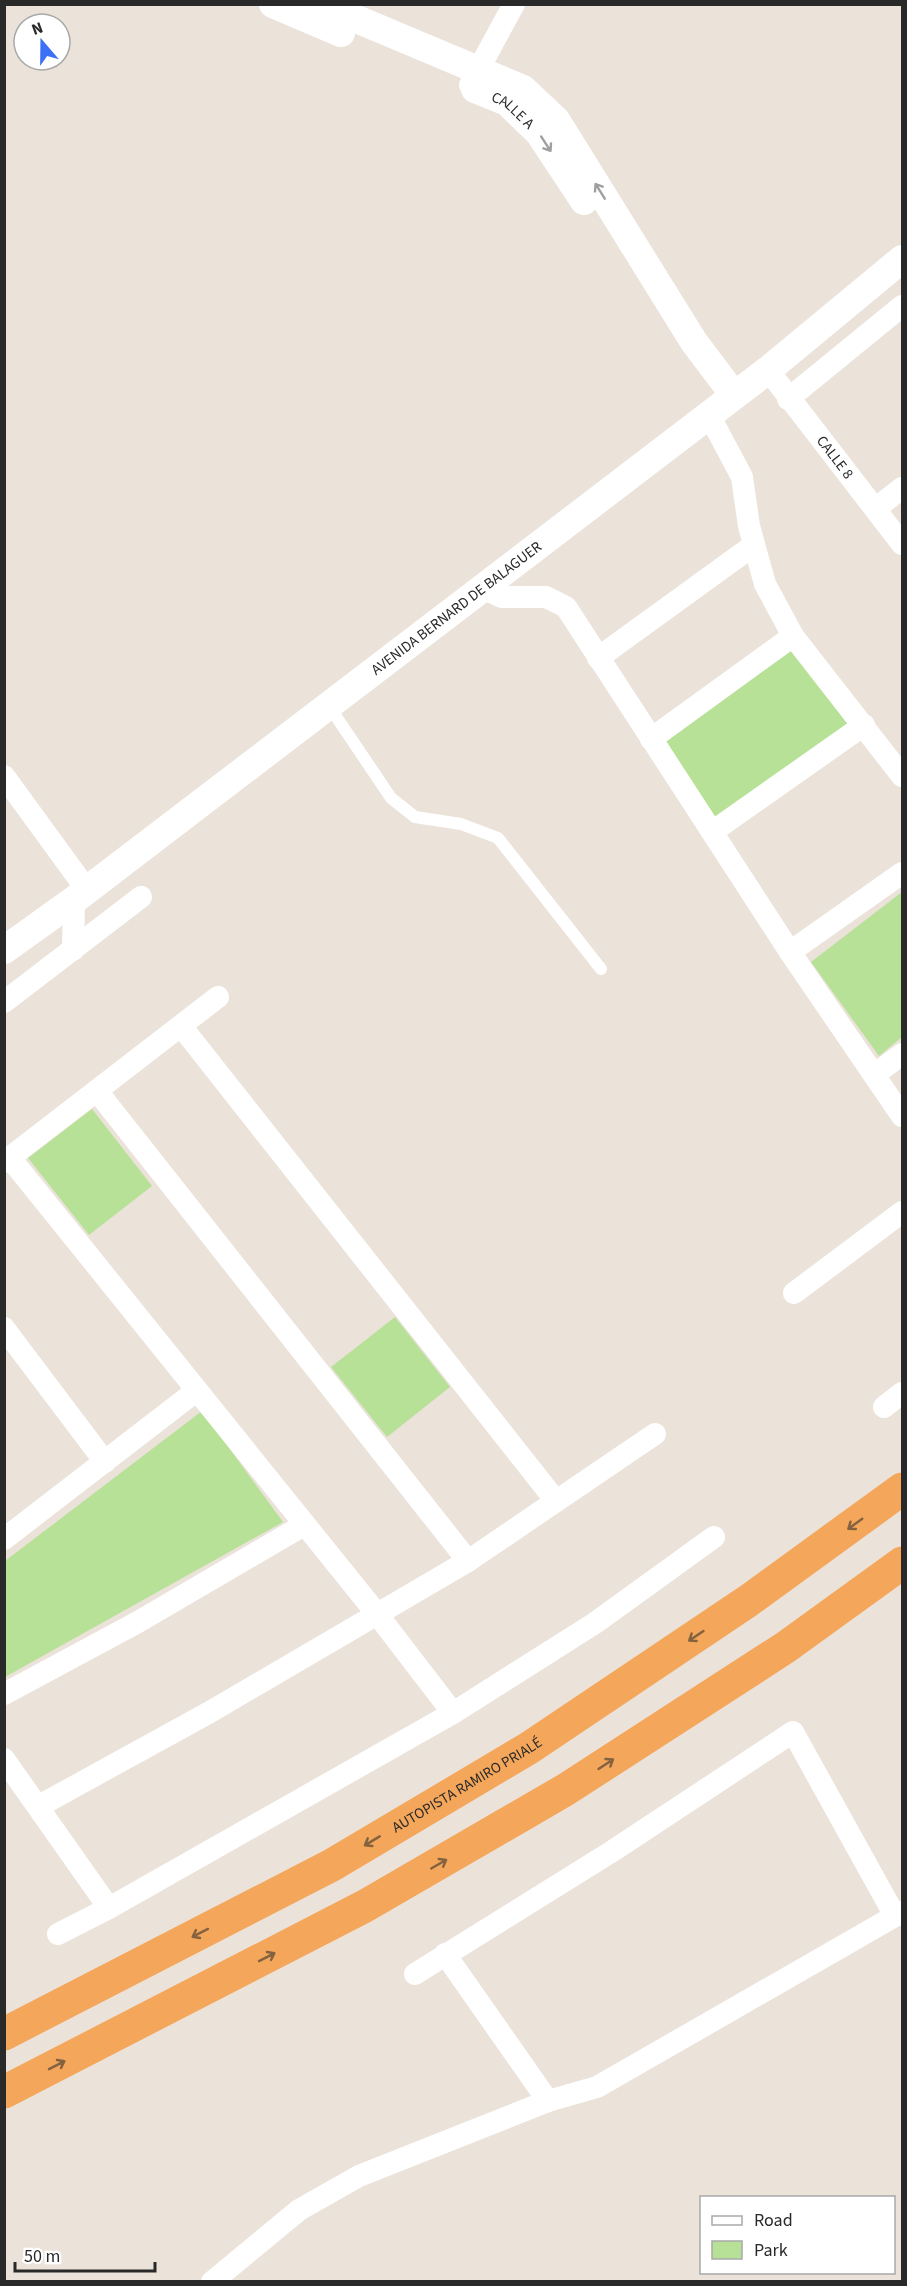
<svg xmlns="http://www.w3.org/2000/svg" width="907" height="2286" font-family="'Source Sans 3',sans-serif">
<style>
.green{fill:#b7e197}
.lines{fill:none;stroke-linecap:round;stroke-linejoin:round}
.service{stroke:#fff;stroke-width:12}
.minor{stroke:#fff;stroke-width:22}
.tertiary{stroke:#fff;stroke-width:28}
.trunk{stroke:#f4a65a;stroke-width:33}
.oneway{stroke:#9f9f9f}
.oneway2{stroke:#84613f}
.labels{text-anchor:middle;stroke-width:5;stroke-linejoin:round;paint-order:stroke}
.street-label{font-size:15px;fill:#292929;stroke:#fff}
</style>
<rect width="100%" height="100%" fill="#ebe2da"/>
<g class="green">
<path d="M791 650 852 726 714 821 663 741Z"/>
<path d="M902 892V1037L879 1056 811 962Z"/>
<path d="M92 1109 152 1186 89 1235 28 1158Z"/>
<path d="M395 1317 450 1387 387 1437 331 1367Z"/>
<path d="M202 1411 283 1522 5 1677V1561Z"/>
</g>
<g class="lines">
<path class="service" d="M329 706 391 798 415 817 461 824 498 838 601 969"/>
<g class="minor">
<path d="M470 85 514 4"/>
<path id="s1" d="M768 370 902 544"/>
<path d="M788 399 902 306"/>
<path d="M709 415 742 477 749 526 765 584 793 636 902 776"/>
<path d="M875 509 902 488"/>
<path d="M482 588 502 597H546L566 607 790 952 902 1116"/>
<path d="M598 658 754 545"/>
<path d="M651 739 793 636"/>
<path d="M4 776 87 890"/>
<path d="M712 832 864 725"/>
<path d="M73 950 74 900"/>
<path d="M790 952 902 873"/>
<path d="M4 1002 141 897"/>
<path d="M181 1026 556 1501"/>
<path d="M874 1075 902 1054"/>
<path d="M97 1091 468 1561"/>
<path d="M10 1158 377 1614 453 1713"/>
<path d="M4 1162 218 997"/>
<path d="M794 1293 902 1212"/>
<path d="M4 1328 105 1462"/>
<path d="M884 1407 902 1393"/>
<path d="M4 1539 196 1391"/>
<path d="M4 1694 138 1622 304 1525"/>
<path d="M4 1759 109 1908"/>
<path d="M39 1806 210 1712 468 1561 655 1434"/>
<path d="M58 1934 109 1908 453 1713 595 1623 714 1537"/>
<path d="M445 1954 548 2101"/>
<path d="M415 1974 611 1852 793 1732 895 1916"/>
<path d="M212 2282 299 2210 359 2176 548 2101 597 2087 902 1912"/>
</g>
<g class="tertiary">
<path d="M273 4 341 33"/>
<path d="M321 4 523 89 556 120 694 342 734 395"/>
<path id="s2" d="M475 89 507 102 539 133 584 201"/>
<path id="s3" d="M4 950 74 900 768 370 902 259"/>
</g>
<g class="trunk">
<path id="s4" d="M4 2034 332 1865 529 1748 748 1601 902 1489"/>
<path d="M4 2092 365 1906 565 1790 786 1647 902 1563"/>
</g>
</g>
<defs><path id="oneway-shaft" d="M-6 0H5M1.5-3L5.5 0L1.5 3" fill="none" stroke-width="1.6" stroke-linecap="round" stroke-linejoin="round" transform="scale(1.5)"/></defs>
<g class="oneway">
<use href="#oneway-shaft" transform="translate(546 144) rotate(57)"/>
<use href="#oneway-shaft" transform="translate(600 191) rotate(-122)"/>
</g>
<g class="oneway2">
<use href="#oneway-shaft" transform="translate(855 1524) rotate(144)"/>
<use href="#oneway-shaft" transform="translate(696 1636) rotate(146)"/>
<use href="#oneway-shaft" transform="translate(606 1764) rotate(-33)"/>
<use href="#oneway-shaft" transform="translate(372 1841) rotate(149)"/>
<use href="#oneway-shaft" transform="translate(439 1864) rotate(-30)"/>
<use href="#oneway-shaft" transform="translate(200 1933) rotate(153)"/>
<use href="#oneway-shaft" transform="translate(267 1957) rotate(-27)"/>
<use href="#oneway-shaft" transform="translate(57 2065) rotate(-27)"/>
</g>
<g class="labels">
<g class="street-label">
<text dy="5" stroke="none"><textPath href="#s2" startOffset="44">CALLE A</textPath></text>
<text dy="5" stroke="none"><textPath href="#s1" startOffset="110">CALLE 8</textPath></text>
<text dy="5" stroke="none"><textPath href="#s3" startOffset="567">AVENIDA BERNARD DE BALAGUER</textPath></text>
<text dy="5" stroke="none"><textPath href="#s4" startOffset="526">AUTOPISTA RAMIRO PRIALÉ</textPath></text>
</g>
</g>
<rect width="907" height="2286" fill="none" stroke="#292929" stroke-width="12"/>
<rect x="700" y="2196" width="195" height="78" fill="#ffffff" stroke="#a9a9a9" stroke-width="1.5"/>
<rect x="712" y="2216" width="30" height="9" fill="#ffffff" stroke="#a9a9a9" stroke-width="1.5"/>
<text x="754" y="2226" font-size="18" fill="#292929">Road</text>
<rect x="712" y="2241" width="30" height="18" fill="#b7e197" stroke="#a9a9a9" stroke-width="1.5"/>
<text x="754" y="2256" font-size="18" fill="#292929">Park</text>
<g transform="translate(42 42) rotate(340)"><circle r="28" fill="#ffffff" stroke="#a9a9a9" stroke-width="1.5"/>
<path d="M0-4.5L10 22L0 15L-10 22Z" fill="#3c70f6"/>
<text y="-9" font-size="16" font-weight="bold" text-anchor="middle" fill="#292929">N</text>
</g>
<path d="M15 2262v9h140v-9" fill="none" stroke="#292929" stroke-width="3"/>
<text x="24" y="2262" font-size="18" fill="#292929" stroke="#ffffff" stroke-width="4.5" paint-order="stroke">50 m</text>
</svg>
